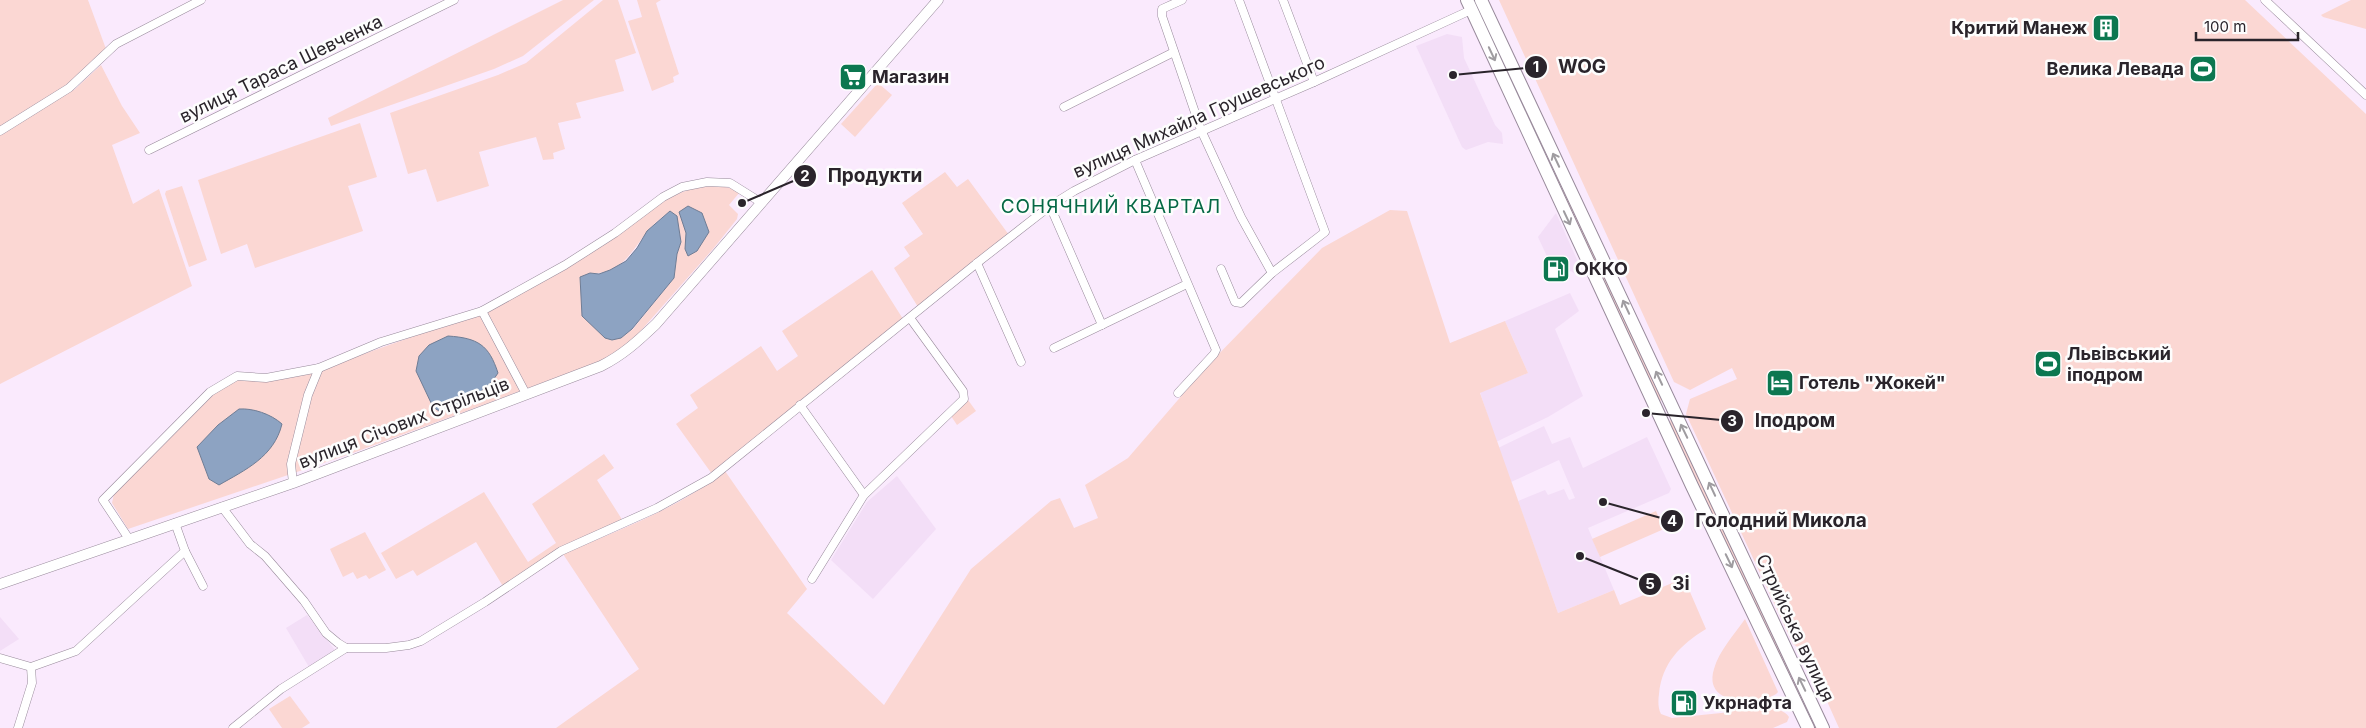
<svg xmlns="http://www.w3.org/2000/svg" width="2366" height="728" font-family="Inter,sans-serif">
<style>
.built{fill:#f3def7}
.green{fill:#fbd7d3;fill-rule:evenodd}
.water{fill:#8da3c2;stroke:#6f7d95}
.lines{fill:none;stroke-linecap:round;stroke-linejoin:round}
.minor-casing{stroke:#988a9b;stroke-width:9}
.tertiary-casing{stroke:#988a9b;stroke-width:11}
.primary-casing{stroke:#988a9b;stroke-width:14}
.minor{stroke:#fff;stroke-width:8}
.tertiary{stroke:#fff;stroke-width:10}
.primary{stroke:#fff;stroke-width:12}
.oneway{stroke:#9f9ca0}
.labels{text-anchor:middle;stroke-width:5;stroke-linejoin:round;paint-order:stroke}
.poi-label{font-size:18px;font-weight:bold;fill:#2a242b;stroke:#fdfdfd;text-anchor:start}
.street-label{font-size:18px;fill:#2a242b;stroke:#fdfdfd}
.neighbourhood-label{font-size:19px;letter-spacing:1px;fill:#056845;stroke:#fdfdfd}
.leader{fill:none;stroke:#2a242b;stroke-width:2}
.callout-dot{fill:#2a242b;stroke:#fdfdfd;stroke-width:2}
.mark-label{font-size:15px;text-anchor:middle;font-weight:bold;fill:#fff}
.callout-label{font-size:19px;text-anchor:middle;font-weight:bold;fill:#2a242b;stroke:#fdfdfd;stroke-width:5;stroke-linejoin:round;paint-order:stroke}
</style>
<rect width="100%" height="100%" fill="#faeafd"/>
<g class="built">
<path d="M1447 34 1462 37 1464 58 1495 125 1502 133 1503 144 1488 142 1466 150 1462 147 1416 46Z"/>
<path d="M1556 213 1583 273 1578 276 1571 271 1557 278 1538 237Z"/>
<path d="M1570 293 1579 311 1555 329 1583 396 1548 417 1496 442 1480 392 1528 373 1505 321Z"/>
<path d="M1544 426 1552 444 1570 437 1583 468 1647 437 1671 489 1669 493 1588 528 1614 590 1558 613 1518 501 1545 490 1548 495 1564 489 1569 500 1575 498 1559 460 1511 482 1498 448Z"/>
<path d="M897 476 936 529 873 599 831 560 867 502Z"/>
<path d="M307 615 335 650 309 667 286 628Z"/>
<path d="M0 617 19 639 0 651Z"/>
</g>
<g class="green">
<path d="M0 0H88L106 49 70 83 74 90 101 65 122 106 140 133 112 145 133 204 159 189 192 286 0 384Z"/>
<path d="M563 0H594L523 56 494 69 331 126 328 118Z"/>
<path d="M603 0H618L636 53 615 60 624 91 576 103 581 118 558 123 565 149 553 153 554 159 543 160 536 137 479 152 489 186 437 202 426 169 408 174 390 113 498 75 526 63Z"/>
<path d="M637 0H661L656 3 679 74 673 77 674 82 652 91 628 21 642 17Z"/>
<path d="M1471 0H1477L1662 397 1660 402 1656 400Z"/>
<path d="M1499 0H2245L2366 114V728H1839L1805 652 1793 644 1686 414 1690 399 1737 379 1732 368 1690 390 1674 382Z"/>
<path d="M2351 0H2366V29L2323 17 2321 15Z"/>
<path d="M878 83 892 95 855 137 841 124Z"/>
<path d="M360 123 377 177 348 186 363 231 255 268 247 244 221 254 198 180Z"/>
<path d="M945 172 957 187 968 179 1009 235 918 307 894 268 910 256 904 247 923 234 902 203Z"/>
<path d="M714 185 730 188 740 192 729 205 738 214 737 219 713 249 630 343 599 362 350 454 128 529 112 503 114 494 216 392 239 379 324 368 488 310 566 268 672 196 691 189ZM671 211 681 242 677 254 674 278 633 329 621 338H605L582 315 590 273C620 276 631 252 647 232 653 224 662 217 671 211Z"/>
<path d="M182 186 207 260 189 267 165 194 166 191Z"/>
<path d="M1390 210 1407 211 1450 343 1505 321 1528 373 1480 393 1558 613 1614 590 1620 605 1684 578 1706 629C1680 645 1662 663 1659 694 1658 701 1658 708 1661 714L1672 718 1731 712C1742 704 1782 704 1789 717L1787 722 1773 728H556L639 669 563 554C618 530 678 509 725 471L807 589 787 613 884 705 971 569 1051 501 1060 498 1074 528 1098 518 1085 485 1128 458 1208 365 1322 248Z"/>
<path d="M872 270 903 319 712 474 676 424 698 408 690 395 761 346 777 371 798 356 782 331Z"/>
<path d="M968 400 976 411 957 425 951 416Z"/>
<path d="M1670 420 1673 422 1818 728H1812L1671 429Z"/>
<path d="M604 454 614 468 597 480 623 521 571 544 504 588 476 542 417 576 413 570 396 579 381 553 484 492 528 562 556 543 532 504Z"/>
<path d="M1656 511 1664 529 1600 557 1592 539Z"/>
<path d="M365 532 386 570 369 579 366 575 357 579 353 572 343 577 330 549Z"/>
<path d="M1745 619 1778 692C1771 703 1701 711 1714 669 1719 651 1734 635 1745 619Z"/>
<path d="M290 696 310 723 302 728H282L269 709Z"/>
</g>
<g class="water">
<path d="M688 206 702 213 709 232 697 251 688 256 685 249 686 233 679 212Z"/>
<path d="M670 211 677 216 681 242 677 254 674 278 632 329 621 338 612 340 605 338 582 316 580 277 590 273 599 274 610 270 626 261 637 248 647 231Z"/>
<path d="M448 336C478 338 489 345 498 373 484 395 462 402 439 411L433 407 416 371 419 356 429 345Z"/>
<path d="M239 409C253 408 271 414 282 424 274 457 245 470 219 485L209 479 197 447 218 425Z"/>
</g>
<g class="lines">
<g class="minor-casing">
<g id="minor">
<path d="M1182 0 1162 9V16L1201 130 1241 217 1272 273"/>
<path d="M1283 0 1314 82"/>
<path d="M2265 0 2366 95"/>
<path d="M1064 107 1174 52"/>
<path d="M0 131 69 88 116 44 201 0"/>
<path d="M149 150 454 0"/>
<path d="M1135 160 1216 350 1214 354 1178 393"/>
<path d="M1050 206 1102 325"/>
<path d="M977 263 1021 362"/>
<path d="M1221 269 1235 302 1241 303 1272 273 1325 232 1239 0"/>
<path d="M482 311 526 394"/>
<path d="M1054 348 1187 284"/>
<path d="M800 405 864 495"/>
<path d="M293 483 291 464 308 395 319 368"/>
<path d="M222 507 250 544 265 556 304 601 326 633 338 643 346 648H386L409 645 421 641 485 602 561 551 657 508 711 478 977 263 1050 206 1074 191 1135 160 1314 82 1471 10"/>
<path d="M129 539 103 500 210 392 237 376 266 378 319 368 381 342 482 311 565 265 615 233 663 197 682 187 707 182 730 183 762 203"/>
<path d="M185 551 203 586"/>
<path d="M812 579 864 495 964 399 963 391 910 318"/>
<path d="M0 658 31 667 76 651 185 551 175 523"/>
<path d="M18 728 32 683 31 667"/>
<path d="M233 728 281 689 346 648"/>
</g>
</g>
<g class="tertiary-casing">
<path id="tertiary" d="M0 584 293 483 601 366C623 355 638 341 656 324L938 0"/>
</g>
<g class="primary-casing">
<g id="primary">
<path d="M1467 0 1692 486 1808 728"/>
<path d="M1481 0 1823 728"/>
</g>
</g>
<use href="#minor" class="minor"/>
<use href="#tertiary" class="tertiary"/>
<use href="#primary" class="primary"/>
</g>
<defs><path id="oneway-shaft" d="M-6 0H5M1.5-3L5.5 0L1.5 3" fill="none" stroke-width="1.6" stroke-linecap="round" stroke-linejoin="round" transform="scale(1.25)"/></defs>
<g class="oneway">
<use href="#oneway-shaft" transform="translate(1492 54) rotate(65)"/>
<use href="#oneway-shaft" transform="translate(1556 160) rotate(-115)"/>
<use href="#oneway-shaft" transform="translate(1567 218) rotate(65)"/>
<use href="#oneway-shaft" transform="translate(1626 307) rotate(-115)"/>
<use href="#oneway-shaft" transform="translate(1659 378) rotate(-115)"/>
<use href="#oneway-shaft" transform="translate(1684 431) rotate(-116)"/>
<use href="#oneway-shaft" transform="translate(1712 489) rotate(-115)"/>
<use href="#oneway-shaft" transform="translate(1729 561) rotate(64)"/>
<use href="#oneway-shaft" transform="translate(1802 684) rotate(-116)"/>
</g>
<defs>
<g id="building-square" transform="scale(1.4375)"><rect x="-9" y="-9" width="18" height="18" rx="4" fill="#0c7750" stroke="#fdfdfd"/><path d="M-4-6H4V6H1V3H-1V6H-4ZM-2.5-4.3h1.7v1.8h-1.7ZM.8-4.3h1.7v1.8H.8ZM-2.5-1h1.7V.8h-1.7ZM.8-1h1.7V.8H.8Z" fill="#fff"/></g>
<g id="stadium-square" transform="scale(1.4375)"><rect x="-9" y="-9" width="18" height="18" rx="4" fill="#0c7750" stroke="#fdfdfd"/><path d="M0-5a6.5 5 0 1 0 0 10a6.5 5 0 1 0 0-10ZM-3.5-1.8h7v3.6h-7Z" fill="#fff"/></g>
<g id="supermarket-square" transform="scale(1.4375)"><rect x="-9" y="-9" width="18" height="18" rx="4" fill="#0c7750" stroke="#fdfdfd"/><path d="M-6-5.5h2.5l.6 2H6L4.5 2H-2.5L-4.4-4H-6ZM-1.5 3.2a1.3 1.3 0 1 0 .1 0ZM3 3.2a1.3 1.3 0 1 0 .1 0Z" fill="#fff"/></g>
<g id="fuel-square" transform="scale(1.4375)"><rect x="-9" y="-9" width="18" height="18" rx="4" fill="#0c7750" stroke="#fdfdfd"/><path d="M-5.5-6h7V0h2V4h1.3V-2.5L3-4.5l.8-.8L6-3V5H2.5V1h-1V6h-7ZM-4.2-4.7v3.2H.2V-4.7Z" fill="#fff"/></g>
<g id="hotel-square" transform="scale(1.4375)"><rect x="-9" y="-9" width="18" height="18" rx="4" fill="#0c7750" stroke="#fdfdfd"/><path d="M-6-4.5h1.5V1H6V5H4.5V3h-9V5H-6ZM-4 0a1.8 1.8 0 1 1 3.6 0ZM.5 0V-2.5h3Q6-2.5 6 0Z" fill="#fff"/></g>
</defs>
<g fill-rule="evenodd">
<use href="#building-square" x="2106" y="28"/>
<use href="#stadium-square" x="2203" y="69"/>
<use href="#supermarket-square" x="853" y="77"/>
<use href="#fuel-square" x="1556" y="269"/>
<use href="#stadium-square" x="2048" y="364"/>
<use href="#hotel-square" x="1780" y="383"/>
<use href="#fuel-square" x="1684" y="703"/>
</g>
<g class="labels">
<g class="poi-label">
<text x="2087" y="34" text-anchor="end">Критий Манеж</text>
<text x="2184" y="75" text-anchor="end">Велика Левада</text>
<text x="872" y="83">Магазин</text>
<text x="1575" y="275">ОККО</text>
<text x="2067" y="360">Львівський<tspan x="2067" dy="21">іподром</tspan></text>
<text x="1799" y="389">Готель "Жокей"</text>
<text x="1703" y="709">Укрнафта</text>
</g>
<g class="street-label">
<text transform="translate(281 69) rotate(-26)" y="6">вулиця Тараса Шевченка</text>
<text transform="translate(1199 117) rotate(-24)" y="6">вулиця Михайла Грушевського</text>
<text transform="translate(404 423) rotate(-21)" y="6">вулиця Січових Стрільців</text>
<text transform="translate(1795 628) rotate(65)" y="6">Стрийська вулиця</text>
</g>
<g class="neighbourhood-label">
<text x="1111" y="213">СОНЯЧНИЙ КВАРТАЛ</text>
</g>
</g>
<path class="leader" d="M1453 75L1536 67M742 203L805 176M1646 413L1732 421M1603 502L1672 521M1580 556L1650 584"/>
<g class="callout-dot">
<circle cx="1453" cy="75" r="5"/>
<circle cx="742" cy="203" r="5"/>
<circle cx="1646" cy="413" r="5"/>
<circle cx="1603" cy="502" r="5"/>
<circle cx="1580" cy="556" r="5"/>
<circle cx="1536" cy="67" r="12"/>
<circle cx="805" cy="176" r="12"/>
<circle cx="1732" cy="421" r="12"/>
<circle cx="1672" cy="521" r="12"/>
<circle cx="1650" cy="584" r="12"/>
</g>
<g class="mark-label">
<text x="1536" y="72">1</text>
<text x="805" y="181">2</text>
<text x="1732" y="426">3</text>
<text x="1672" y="526">4</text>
<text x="1650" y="589">5</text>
</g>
<g class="callout-label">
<text x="1582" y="73">WOG</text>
<text x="875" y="182">Продукти</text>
<text x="1795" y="427">Іподром</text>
<text x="1781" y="527">Голодний Микола</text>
<text x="1681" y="590">3і</text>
</g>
<path d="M2196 32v8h102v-8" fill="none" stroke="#2a242b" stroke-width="2.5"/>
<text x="2204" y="32" font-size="15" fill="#2a242b" stroke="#fdfdfd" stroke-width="4" paint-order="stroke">100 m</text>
</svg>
